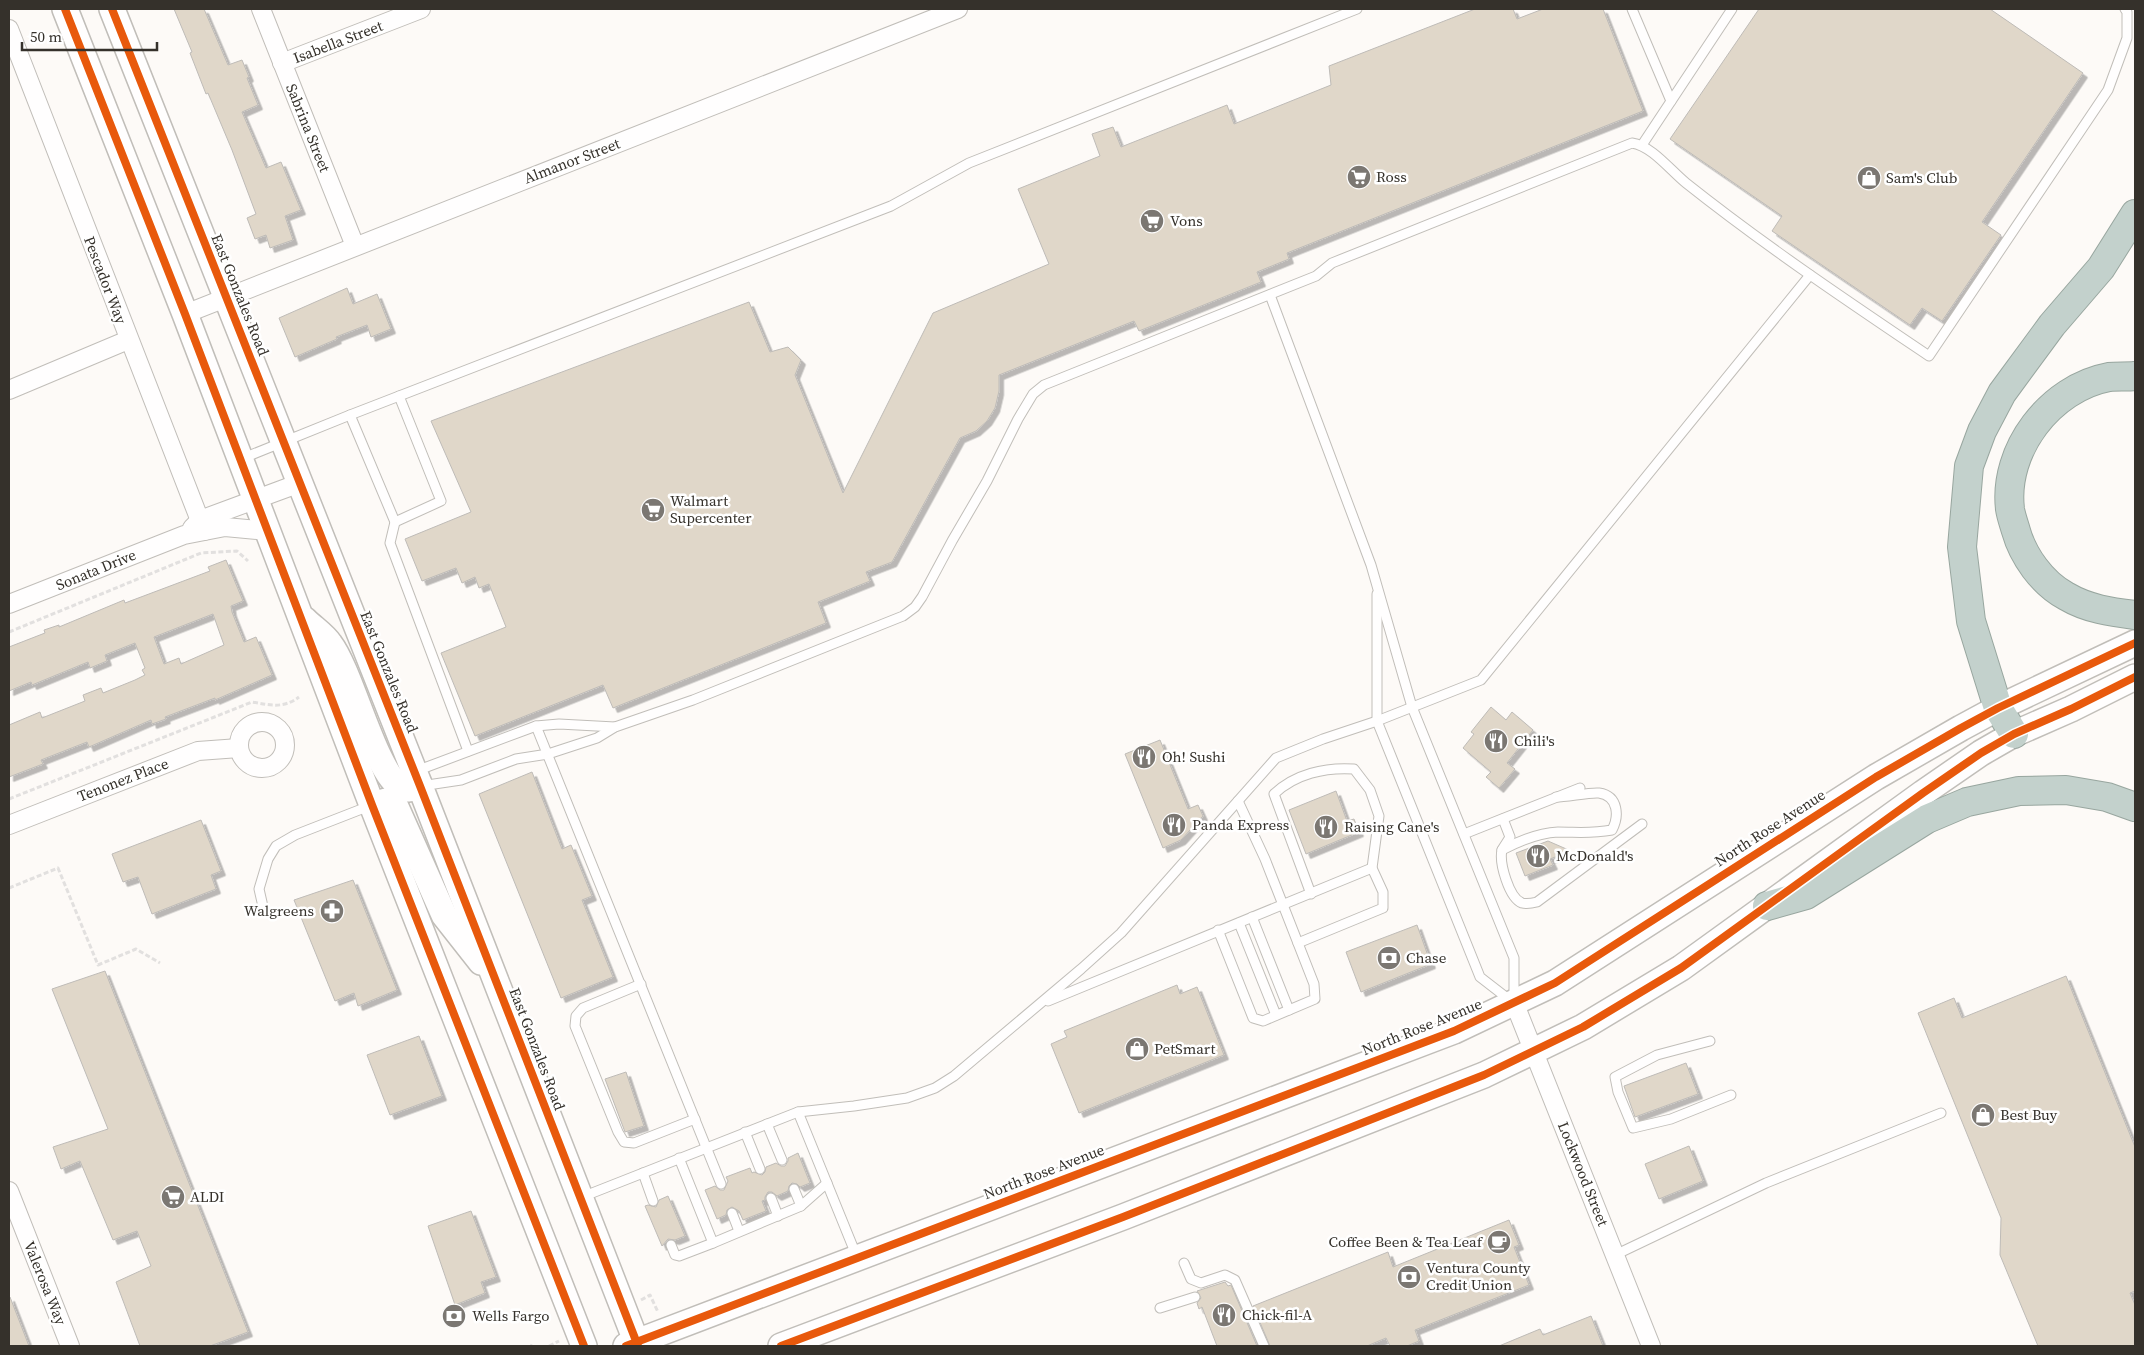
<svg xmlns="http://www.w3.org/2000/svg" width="2144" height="1355" font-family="'Source Serif 4',serif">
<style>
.building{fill:#e0d7c9;stroke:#bebbb7;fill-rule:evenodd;filter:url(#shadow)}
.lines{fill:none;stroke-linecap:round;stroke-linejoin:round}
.service-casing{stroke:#c1beb9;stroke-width:11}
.minor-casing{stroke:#c1beb9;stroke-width:20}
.secondary-casing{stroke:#c1beb9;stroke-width:28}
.motorway-casing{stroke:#98a69f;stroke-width:30}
.path{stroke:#e2e0df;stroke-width:3;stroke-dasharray:5 2.5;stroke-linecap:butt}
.service{stroke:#fffefe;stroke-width:9}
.minor{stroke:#fffefe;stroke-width:18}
.secondary{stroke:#fffefe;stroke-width:25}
.motorway{stroke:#c3d1cc;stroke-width:28}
.cycleway-casing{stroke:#fff;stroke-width:11}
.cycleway{stroke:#e8590c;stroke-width:8}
.labels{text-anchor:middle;stroke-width:5;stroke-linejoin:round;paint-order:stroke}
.street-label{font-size:15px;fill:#35312b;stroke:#fff}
.poi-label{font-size:15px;fill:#35312b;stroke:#fff;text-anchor:start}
</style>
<defs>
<filter id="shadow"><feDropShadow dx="4.5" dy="4.5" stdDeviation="0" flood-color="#0004"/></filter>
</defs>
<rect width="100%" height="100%" fill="#fdfaf7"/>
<g class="building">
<path d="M174 9H204L228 65 242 60 249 77 247 78 258 105 242 112 266 168 281 162 301 210 285 216 293 240 270 248 266 235 255 239 247 218 256 214 232 150 208 93 206 94 190 53 192 52Z"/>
<path d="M1475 9H1513L1517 19 1543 9H1603L1643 111 1287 253 1289 259 1257 272 1261 282 1139 331 1134 321 999 375V391L995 408 987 421 976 431 960 438 892 562 866 572 870 581 818 602 826 623 613 708 603 685 475 736 441 653 506 627 489 584 479 588 475 577 462 583 456 568 422 581 405 539 471 512 431 421 749 302 770 352 788 347 801 360 795 375 843 493 933 313 1049 264 1018 189 1100 156 1092 134 1113 127 1121 147 1227 105 1234 124 1331 85 1329 66Z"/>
<path d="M1759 9H1990L2083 73 1982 222 2001 235 1942 321 1922 308 1910 325 1772 231 1782 216 1670 139Z"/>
<path d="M347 288 353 304 377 294 391 329 371 337 367 325 336 337 337 339 295 357 279 318Z"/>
<path d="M226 560 243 601 231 606 232 612 244 642 256 637 272 675 215 700V698L165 717 166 719 152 724 151 720 89 747 87 742 41 760 43 764 9 777V725L40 712 42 718 85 701 83 695 101 688 103 693 135 680 145 675 142 670 145 668 135 643 105 655 107 661 90 668 88 662 32 685 31 682 9 691V647L45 633 44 630 59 625V627L124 600 125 603 210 571 208 567ZM213 614 224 645 181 664 179 658 164 664 154 637Z"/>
<path d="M1491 707 1506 720 1512 712 1533 730 1507 763 1515 769 1499 788 1486 777 1491 772 1463 748 1474 734 1471 732Z"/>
<path d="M1160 740 1188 809 1198 805 1203 816 1181 840 1163 848 1125 754Z"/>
<path d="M532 772 562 849 571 845 592 896 582 900 613 977 561 998 479 794Z"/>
<path d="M1336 791 1347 821 1354 819 1359 832 1306 854 1289 810Z"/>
<path d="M201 820 221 871 211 875 216 889 152 914 138 877 123 882 112 854Z"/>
<path d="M1548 841 1571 851 1550 859 1553 865 1525 876 1516 853Z"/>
<path d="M353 880 397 990 358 1006 354 993 335 1001 294 900Z"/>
<path d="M1417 925 1431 964 1361 992 1346 952Z"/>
<path d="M105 971 248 1332 210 1346H140L116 1282 151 1266 137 1231 113 1240 80 1161 61 1169 53 1147 108 1129 52 989Z"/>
<path d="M2066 976 2135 1147V1291L2130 1293 2135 1305V1346H2038L2000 1255 2001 1218 1918 1013 1954 998 1962 1018Z"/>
<path d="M1177 985 1180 994 1197 987 1224 1055 1079 1113 1051 1044 1067 1037 1064 1031Z"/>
<path d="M419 1036 442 1096 390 1115 367 1055Z"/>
<path d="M1686 1063 1698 1094 1635 1117 1624 1086Z"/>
<path d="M626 1072 644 1126 625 1132 605 1079Z"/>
<path d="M1689 1146 1703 1181 1659 1199 1645 1164Z"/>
<path d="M798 1153 810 1183 800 1187 797 1184 792 1183 789 1186 788 1191 777 1196 772 1192H768L765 1197V1200L762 1201 766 1211 743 1220 739 1211 732 1207 727 1210 726 1215 717 1219 705 1190 715 1186 720 1190H724L728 1181 726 1177 750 1168 752 1173 754 1172 762 1175 765 1172 766 1167 776 1163 781 1166H785L788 1161V1158Z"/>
<path d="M668 1196 685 1236 675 1240 668 1239 662 1246 645 1206 648 1205 656 1207 659 1200Z"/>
<path d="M471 1211 496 1277 481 1282 485 1293 455 1305 428 1226Z"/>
<path d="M1509 1220 1519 1245 1514 1247 1529 1285 1415 1330 1419 1341 1407 1346H1390L1386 1338 1367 1346H1270L1253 1306 1388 1252 1393 1267Z"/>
<path d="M1225 1282 1228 1286 1231 1285 1257 1346H1217L1202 1307 1199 1309 1197 1303 1201 1298 1197 1291Z"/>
<path d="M9 1297H10L29 1346H9Z"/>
<path d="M1591 1316 1603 1346H1499L1540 1329 1543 1335Z"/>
</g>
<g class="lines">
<g class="service-casing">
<g id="service">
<path d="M1632 9 1671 101"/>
<path d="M1642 145 1732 9"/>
<path d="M1270 295 1371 565 1412 707 1514 958V1000"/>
<path d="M350 415 395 522 390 543 468 751"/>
<path d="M241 459 350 415 891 206 969 163 1357 9"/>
<path d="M395 522 441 501 399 396"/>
<path d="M1377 594V721L1480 977 1511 1001"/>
<path d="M536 726 721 1184"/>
<path d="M416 771 536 726 559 724 615 727"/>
<path d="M421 786 461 780 516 759 548 754 597 738 615 727 693 700 903 616 915 607 922 597 952 541 987 481 1018 419 1033 394 1044 385 1316 276 1332 263 1632 143C1652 146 1670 170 1686 183 1764 245 1846 300 1929 356L2108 90 2127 38V12L2125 9"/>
<path d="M1503 819 1510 837C1508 841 1504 846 1502 850 1499 863 1509 898 1522 903 1526 904 1533 903 1537 902L1642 824"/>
<path d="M1464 834 1580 788"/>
<path d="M1502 850C1519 841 1538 833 1558 832 1578 832 1590 834 1612 830 1619 817 1619 796 1599 793 1590 792 1567 797 1556 797"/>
<path d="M264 911 259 889 268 859 276 846 295 835 372 805"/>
<path d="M1252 917 1289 1010"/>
<path d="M1239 923 1276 1015"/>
<path d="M1218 930 1253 1018 1263 1021 1315 999 1314 984 1265 859 1238 801"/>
<path d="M1298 943 1383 908V892L1372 868 1379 816 1370 790 1354 769C1325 767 1295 774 1274 794L1311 894"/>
<path d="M641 984 583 1008 576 1016 575 1026 618 1132 624 1142 634 1143 695 1119"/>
<path d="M1048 1001 1372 868"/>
<path d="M1710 1041 1657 1055 1615 1077 1618 1092 1633 1128 1671 1119 1731 1095"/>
<path d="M798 1112 857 1257"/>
<path d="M767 1124 782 1160"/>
<path d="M745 1132 760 1169"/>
<path d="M679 1158 713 1243 801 1206 827 1183"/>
<path d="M643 1173 653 1201"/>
<path d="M794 1189 801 1206"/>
<path d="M582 1197 798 1112 854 1106 907 1098 935 1088 954 1076 1081 969 1121 933 1276 758 1323 739 1377 721 1481 680 1810 275"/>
<path d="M771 1198 778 1216"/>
<path d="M732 1213 739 1231"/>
<path d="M671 1245 675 1255 679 1256 713 1243"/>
<path d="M1615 1255 1766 1183 1941 1113"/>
<path d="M1184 1263 1191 1279 1201 1283 1225 1275 1235 1280 1264 1346"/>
<path d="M1160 1308 1195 1297"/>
</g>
</g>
<g class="minor-casing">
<g id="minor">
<path d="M261 9 355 246"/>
<path d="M9 29 204 531"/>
<path d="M282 63 421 9"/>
<path d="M185 314 958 9"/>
<path d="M9 390 128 340"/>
<path d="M192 528 200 520 300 483"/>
<path d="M9 604 184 535 225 527 268 531"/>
<circle cx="262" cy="745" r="23"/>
<path d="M9 825 198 751 239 748"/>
<path d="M1514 1002 1651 1346"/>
<path d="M9 1191 70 1346"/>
</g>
</g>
<g class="secondary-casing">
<g id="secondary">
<path d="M65 9 185 314 372 805 584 1346"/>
<path d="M112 9 420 786 638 1346"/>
<path d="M305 620C313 628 324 635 330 644 352 673 375 773 401 787 407 791 414 788 420 786"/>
<path d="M372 805 386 801 396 807 444 915 481 962"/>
<path d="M626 1346 1454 1031 1555 983 1876 777 1961 728 1998 708 2135 643"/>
<path d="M781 1346 1123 1217 1484 1075 1583 1027 1681 968 1923 793 1981 753 2014 734 2071 709 2135 677"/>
</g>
</g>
<g class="motorway-casing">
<g id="motorway">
<path d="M2135 376C2127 377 2117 376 2109 377 2050 388 2003 450 2010 509 2011 516 2014 524 2016 531 2023 556 2042 583 2066 596 2088 609 2111 612 2135 615"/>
<path d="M2014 734 1998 708 1971 621 1962 547 1969 466 1982 431 2002 393 2052 325 2101 268 2135 214"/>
<path d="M1767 906 1806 895 1927 819 1967 802 2019 791 2066 790 2107 797 2135 807"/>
</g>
</g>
<g class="path">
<path d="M9 632 201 553 237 551 248 561"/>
<path d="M9 799 252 702C270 705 283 709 299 697"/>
<path d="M9 888 58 868 98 965 136 949 160 963"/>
<path d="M641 1300 650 1295 658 1312"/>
<path d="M530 1345 532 1346"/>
<path d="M549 1346 559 1341"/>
</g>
<use href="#service" class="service"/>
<use href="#minor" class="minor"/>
<use href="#secondary" class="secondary"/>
<use href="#motorway" class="motorway"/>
<g class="cycleway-casing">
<g id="cycleway">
<path d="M65 9 185 314 372 805 584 1346"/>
<path d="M112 9 420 786 638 1346"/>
<path d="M626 1346 1454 1031 1555 983 1876 777 1961 728 1998 708 2135 643"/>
<path d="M781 1346 1123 1217 1484 1075 1583 1027 1681 968 1923 793 1981 753 2014 734 2071 709 2135 677"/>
</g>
</g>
<use href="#cycleway" class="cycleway"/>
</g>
<defs>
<g id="supermarket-disc" transform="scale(1.25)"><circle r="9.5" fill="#7b7772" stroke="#fff"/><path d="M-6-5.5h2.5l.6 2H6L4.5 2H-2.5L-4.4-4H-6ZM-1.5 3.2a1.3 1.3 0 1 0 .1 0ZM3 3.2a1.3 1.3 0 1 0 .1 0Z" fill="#fff"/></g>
<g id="shop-disc" transform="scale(1.25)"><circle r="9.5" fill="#7b7772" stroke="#fff"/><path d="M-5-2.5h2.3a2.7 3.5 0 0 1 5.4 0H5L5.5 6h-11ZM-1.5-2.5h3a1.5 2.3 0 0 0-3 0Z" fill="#fff"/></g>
<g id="restaurant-disc" transform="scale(1.25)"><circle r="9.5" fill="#7b7772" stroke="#fff"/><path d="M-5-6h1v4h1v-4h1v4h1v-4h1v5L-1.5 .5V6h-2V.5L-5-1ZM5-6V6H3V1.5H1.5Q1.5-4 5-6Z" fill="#fff"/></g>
<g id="pharmacy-disc" transform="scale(1.25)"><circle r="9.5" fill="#7b7772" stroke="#fff"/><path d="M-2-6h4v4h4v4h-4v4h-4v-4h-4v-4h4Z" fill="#fff"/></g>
<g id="bank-disc" transform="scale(1.25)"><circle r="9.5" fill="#7b7772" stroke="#fff"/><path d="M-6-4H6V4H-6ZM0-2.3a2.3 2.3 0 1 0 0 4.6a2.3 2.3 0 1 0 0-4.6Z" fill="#fff"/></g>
<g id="cafe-disc" transform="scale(1.25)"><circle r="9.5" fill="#7b7772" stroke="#fff"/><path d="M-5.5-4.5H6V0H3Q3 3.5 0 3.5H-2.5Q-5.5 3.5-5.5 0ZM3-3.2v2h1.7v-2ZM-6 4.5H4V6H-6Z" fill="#fff"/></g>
</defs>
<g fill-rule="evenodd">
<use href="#supermarket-disc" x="1359" y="177"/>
<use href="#shop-disc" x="1869" y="178"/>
<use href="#supermarket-disc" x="1152" y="221"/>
<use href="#supermarket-disc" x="653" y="510"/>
<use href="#restaurant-disc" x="1496" y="741"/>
<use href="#restaurant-disc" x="1144" y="757"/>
<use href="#restaurant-disc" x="1174" y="825"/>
<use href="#restaurant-disc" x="1326" y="827"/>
<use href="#restaurant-disc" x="1538" y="856"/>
<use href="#pharmacy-disc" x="332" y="911"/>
<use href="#bank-disc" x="1389" y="958"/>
<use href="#shop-disc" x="1137" y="1049"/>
<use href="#shop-disc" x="1983" y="1115"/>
<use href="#supermarket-disc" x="173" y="1197"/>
<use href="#cafe-disc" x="1499" y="1242"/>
<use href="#bank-disc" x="1409" y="1277"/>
<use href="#restaurant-disc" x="1224" y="1315"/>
<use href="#bank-disc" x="454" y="1316"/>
</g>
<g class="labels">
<g class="street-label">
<text transform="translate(338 42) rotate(-21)" y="5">Isabella Street</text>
<text transform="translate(308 128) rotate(68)" y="5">Sabrina Street</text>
<text transform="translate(572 161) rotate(-21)" y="5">Almanor Street</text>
<text transform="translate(105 280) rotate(69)" y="5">Pescador Way</text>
<text transform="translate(240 295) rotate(68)" y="5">East Gonzales Road</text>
<text transform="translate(96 570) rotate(-22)" y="5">Sonata Drive</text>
<text transform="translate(389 672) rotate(68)" y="5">East Gonzales Road</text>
<text transform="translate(123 780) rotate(-21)" y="5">Tenonez Place</text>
<text transform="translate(1770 828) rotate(-33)" y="5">North Rose Avenue</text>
<text transform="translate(1422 1027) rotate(-22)" y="5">North Rose Avenue</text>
<text transform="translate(537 1049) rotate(69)" y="5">East Gonzales Road</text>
<text transform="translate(1044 1172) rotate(-21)" y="5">North Rose Avenue</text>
<text transform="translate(1583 1174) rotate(68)" y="5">Lockwood Street</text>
<text transform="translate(45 1283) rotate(68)" y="5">Valerosa Way</text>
</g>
<g class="poi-label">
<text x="1376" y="182">Ross</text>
<text x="1886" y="183">Sam's Club</text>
<text x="1170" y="226">Vons</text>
<text x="670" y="506">Walmart<tspan x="670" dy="17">Supercenter</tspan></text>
<text x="1514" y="746">Chili's</text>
<text x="1162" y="762">Oh! Sushi</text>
<text x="1192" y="830">Panda Express</text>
<text x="1344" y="832">Raising Cane's</text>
<text x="1556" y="861">McDonald's</text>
<text x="314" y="916" text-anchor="end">Walgreens</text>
<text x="1406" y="963">Chase</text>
<text x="1154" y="1054">PetSmart</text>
<text x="2000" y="1120">Best Buy</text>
<text x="190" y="1202">ALDI</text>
<text x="1482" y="1247" text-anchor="end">Coffee Been &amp; Tea Leaf</text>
<text x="1426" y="1273">Ventura County<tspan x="1426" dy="17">Credit Union</tspan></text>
<text x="1242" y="1320">Chick-fil-A</text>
<text x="472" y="1321">Wells Fargo</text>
</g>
</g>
<rect width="2144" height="1355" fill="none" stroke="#35312b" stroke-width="20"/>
<path d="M22 42v8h135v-8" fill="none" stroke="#35312b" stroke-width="2.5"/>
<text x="30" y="42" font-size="15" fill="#35312b" stroke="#ffffff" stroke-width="4" paint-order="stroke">50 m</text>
</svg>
